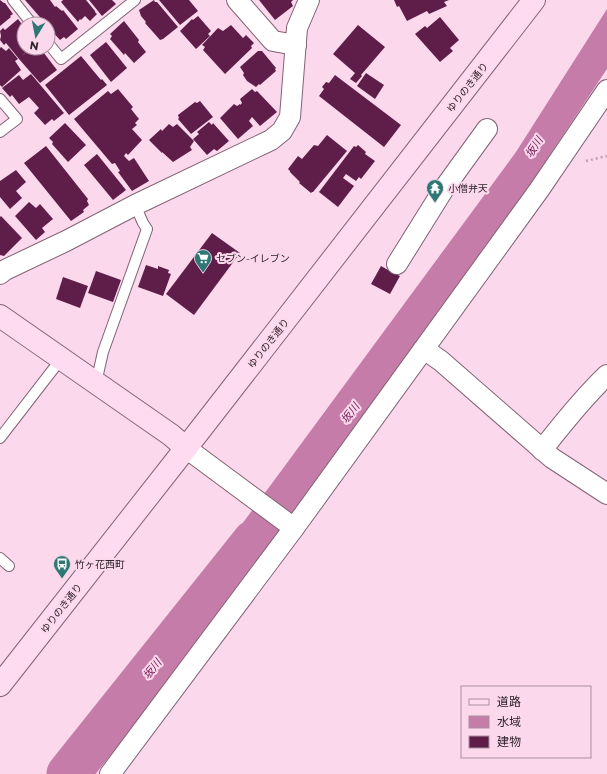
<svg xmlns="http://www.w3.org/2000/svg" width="607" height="774" font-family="Montserrat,'Noto Sans JP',sans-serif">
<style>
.water{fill:#c67ca8}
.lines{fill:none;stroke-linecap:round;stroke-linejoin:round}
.river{stroke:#c67ca8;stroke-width:43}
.building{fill:#5f1e49}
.lane-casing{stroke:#826374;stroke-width:12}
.street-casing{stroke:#826374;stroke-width:22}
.secondary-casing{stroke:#826374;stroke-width:24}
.path{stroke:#bda1b1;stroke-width:2.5;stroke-dasharray:2 3;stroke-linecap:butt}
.lane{stroke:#fff;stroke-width:10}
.street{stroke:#fff;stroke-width:20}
.secondary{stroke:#fedbf1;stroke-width:22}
.labels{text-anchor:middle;stroke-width:4;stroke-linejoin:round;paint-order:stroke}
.street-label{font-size:10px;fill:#2f222a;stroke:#fbd8ec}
.poi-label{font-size:10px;fill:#2f222a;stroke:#fbd8ec;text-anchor:start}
.water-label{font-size:11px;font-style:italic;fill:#741c58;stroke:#fbd8ec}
</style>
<rect width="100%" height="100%" fill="#fbd8ec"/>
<path class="water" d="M607 9V69L471 273 233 600 203 577 516 152Z"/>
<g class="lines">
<path class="river" d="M68 774 254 541"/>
</g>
<g class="building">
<path d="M0 0 4 3H5L13 14 10 16 11 17 0 26Z"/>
<path d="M25 0H50L55 7 56 6 62 11 63 10 78 29 66 39 64 37 60 40 48 27V24H46Z"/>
<path d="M63 0H86L95 11V12L97 14 90 21 85 16 81 20 80 19 78 22 61 2Z"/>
<path d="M89 0H112L116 4 102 16Z"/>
<path d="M154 0 155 2H157L178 27 163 39 160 40 145 23 146 22 141 16 139 10Z"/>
<path d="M159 0H189L198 11 180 25Z"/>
<path d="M259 0H293L291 2 293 6 275 20Z"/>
<path d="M394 0H449L444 2 447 6 429 14 427 11 407 21 399 6 397 7Z"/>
<path d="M198 16 211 31 208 34 210 36 196 49 180 31 192 19 193 20Z"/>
<path d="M440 17 459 40 450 48 453 51 440 62 415 34 425 26 427 28Z"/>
<path d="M18 19 24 27V48H31L21 56 32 48H40L57 70 40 83 19 59 6 43 4 45 0 40 1 36 0 31 3 28 5 30Z"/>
<path d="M124 21 139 40 138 42 146 52 134 63 125 53 124 55 110 39 112 36 110 34Z"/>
<path d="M231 25 243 38 246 35 254 43 251 46 252 48 225 74 203 50 205 47 202 45 218 28 223 31Z"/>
<path d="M358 25 385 47 361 75 362 76 356 83 350 79 355 73 333 54Z"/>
<path d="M106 42 127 68 111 82 90 55Z"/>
<path d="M1 47 6 51 9 48 18 59 15 61 21 70 2 87 0 85V48Z"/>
<path d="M258 51H262L276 68 275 69 276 71 260 85 259 84 256 87 247 81 243 75 244 73 240 67Z"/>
<path d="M81 56 101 80 102 79 107 85 69 115 45 85Z"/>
<path d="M366 73 384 85 375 99 357 86Z"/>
<path d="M31 74 64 113 54 121 52 119 45 125 34 113 39 108 29 97 19 104 12 95 10 97 2 88 19 75 23 80Z"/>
<path d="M335 75 401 125 384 147 319 96 324 89 322 87 326 82 329 83Z"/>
<path d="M118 89 133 107 131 109 139 119 135 123 137 125 132 129 142 140 128 155 126 153 124 156 129 161 134 158 149 181 132 191 118 172 120 171 115 163 112 164 74 119 108 91 111 94Z"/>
<path d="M252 89 255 92 257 91 277 112 260 126 252 117 249 121 253 126 238 139 220 118 234 104 237 106 240 104V105L242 103 240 99Z"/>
<path d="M200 101 213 117 191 134 178 119 179 118 178 115 195 102 197 103Z"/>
<path d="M209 122 212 125 213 123 229 141 217 151 214 149 207 155 193 139 199 134 197 132Z"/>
<path d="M65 123 86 145 68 162 52 144 53 142 49 138Z"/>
<path d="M169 124 173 127 177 124 194 141 190 147 192 150 173 162 162 152V153L149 140 161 129 162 131Z"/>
<path d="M327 135 347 151 313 192H312L311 193 299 183 300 182 290 172V171L288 169 298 156 302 159 314 145 318 146Z"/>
<path d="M358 145 366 152 365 154 375 161 361 179 359 177 356 181 346 174 343 178 354 186 338 207 319 192 354 146 356 147Z"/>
<path d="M46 146 88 199 87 201 89 205 83 210 84 212 71 221 24 163Z"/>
<path d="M97 154 126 190 113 200 84 165Z"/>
<path d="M16 170 26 182 16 191 22 198 10 209 0 197V181Z"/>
<path d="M29 202 36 208 40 204 53 219 42 228 45 232 36 240 15 216Z"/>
<path d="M1 216 22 238 4 256 0 255V217Z"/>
<path d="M212 233 240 253 194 315 166 294Z"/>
<path d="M146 265 158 269V266L169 270 168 273 171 274 163 296 138 287Z"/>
<path d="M381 266 388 270 389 268 393 273 400 276 390 294 371 284Z"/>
<path d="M96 271 121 280 113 302 88 293Z"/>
<path d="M63 277 88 286 80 308 56 299Z"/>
</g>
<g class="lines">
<g class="lane-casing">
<g id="lane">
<path d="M13 0 32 24"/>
<path d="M48 43 61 59 135 0"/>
<path d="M0 99 17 119 0 132"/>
<path d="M96 383 103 352 147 229 143 223 135 205"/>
<path d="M0 438 61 359"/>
<path d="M0 558 9 566"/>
</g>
</g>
<g class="street-casing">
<g id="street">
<path d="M237 0 273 41 296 45"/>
<path d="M397 264 445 187 487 129"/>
<path d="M0 274 5 270 66 241 135 205 271 140 282 131 290 117 297 28 309 0"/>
<path d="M424 349 441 361 552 458 607 494"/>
<path d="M186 448 294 528"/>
<path d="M542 450C563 423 583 398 607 375"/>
<path d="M110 774 294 528 539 190 607 90"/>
</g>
</g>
<g class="secondary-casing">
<g id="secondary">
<path d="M0 316 171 435 186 448"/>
<path d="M0 685 186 448 534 0"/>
</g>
</g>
<path class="path" d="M586 161 607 156"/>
<use href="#lane" class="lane"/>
<use href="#street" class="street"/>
<use href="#secondary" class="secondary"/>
</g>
<defs>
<g id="temple-pin" transform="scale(0.9)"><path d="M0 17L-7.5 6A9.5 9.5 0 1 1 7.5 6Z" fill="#2d7775" stroke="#fbd8ec"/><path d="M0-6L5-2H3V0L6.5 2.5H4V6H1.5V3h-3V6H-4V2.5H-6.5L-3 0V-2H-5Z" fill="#fff"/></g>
<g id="supermarket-pin" transform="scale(0.9)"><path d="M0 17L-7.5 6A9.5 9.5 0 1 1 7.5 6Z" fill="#2d7775" stroke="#fbd8ec"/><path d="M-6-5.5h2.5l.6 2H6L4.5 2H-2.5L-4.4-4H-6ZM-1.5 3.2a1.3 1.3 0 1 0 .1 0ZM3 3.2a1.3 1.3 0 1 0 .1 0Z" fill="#fff"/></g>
<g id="bus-pin" transform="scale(0.9)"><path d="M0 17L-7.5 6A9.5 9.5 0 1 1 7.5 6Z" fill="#2d7775" stroke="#fbd8ec"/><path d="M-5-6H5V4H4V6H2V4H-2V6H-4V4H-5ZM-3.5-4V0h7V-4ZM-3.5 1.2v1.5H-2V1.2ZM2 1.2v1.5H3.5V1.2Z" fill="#fff"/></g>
</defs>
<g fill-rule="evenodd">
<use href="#temple-pin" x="435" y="188"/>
<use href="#supermarket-pin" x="203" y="258"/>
<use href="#bus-pin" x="62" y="564"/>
</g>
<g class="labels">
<g class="street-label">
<text transform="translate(467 87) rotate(-52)" y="4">ゆりのき通り</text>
<text transform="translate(268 343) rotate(-52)" y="4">ゆりのき通り</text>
<text transform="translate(61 608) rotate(-52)" y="4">ゆりのき通り</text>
</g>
<g class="poi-label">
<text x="448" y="192">小僧弁天</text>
<text x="216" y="262">セブン-イレブン</text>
<text x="75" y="568">竹ヶ花西町</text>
</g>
<g class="water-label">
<text transform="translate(534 147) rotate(-57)" y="4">坂川</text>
<text transform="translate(350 413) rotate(-53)" y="4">坂川</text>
<text transform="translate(152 669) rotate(-51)" y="4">坂川</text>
</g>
</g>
<rect x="461" y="686" width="130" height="72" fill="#fbd8ec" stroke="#a98f9e"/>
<rect x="469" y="699" width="20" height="6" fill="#fedbf1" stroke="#a98f9e"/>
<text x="497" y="706" font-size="12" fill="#2f222a">道路</text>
<rect x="469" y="716" width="20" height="12" fill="#c67ca8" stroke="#a98f9e"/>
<text x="497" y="726" font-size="12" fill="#2f222a">水域</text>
<rect x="469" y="736" width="20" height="12" fill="#5f1e49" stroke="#a98f9e"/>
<text x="497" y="746" font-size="12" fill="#2f222a">建物</text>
<g transform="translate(36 36) rotate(190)"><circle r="19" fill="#fbd8ec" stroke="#a98f9e"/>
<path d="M0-3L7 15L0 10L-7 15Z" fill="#2d7775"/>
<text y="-6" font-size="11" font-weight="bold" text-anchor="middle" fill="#2f222a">N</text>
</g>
</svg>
